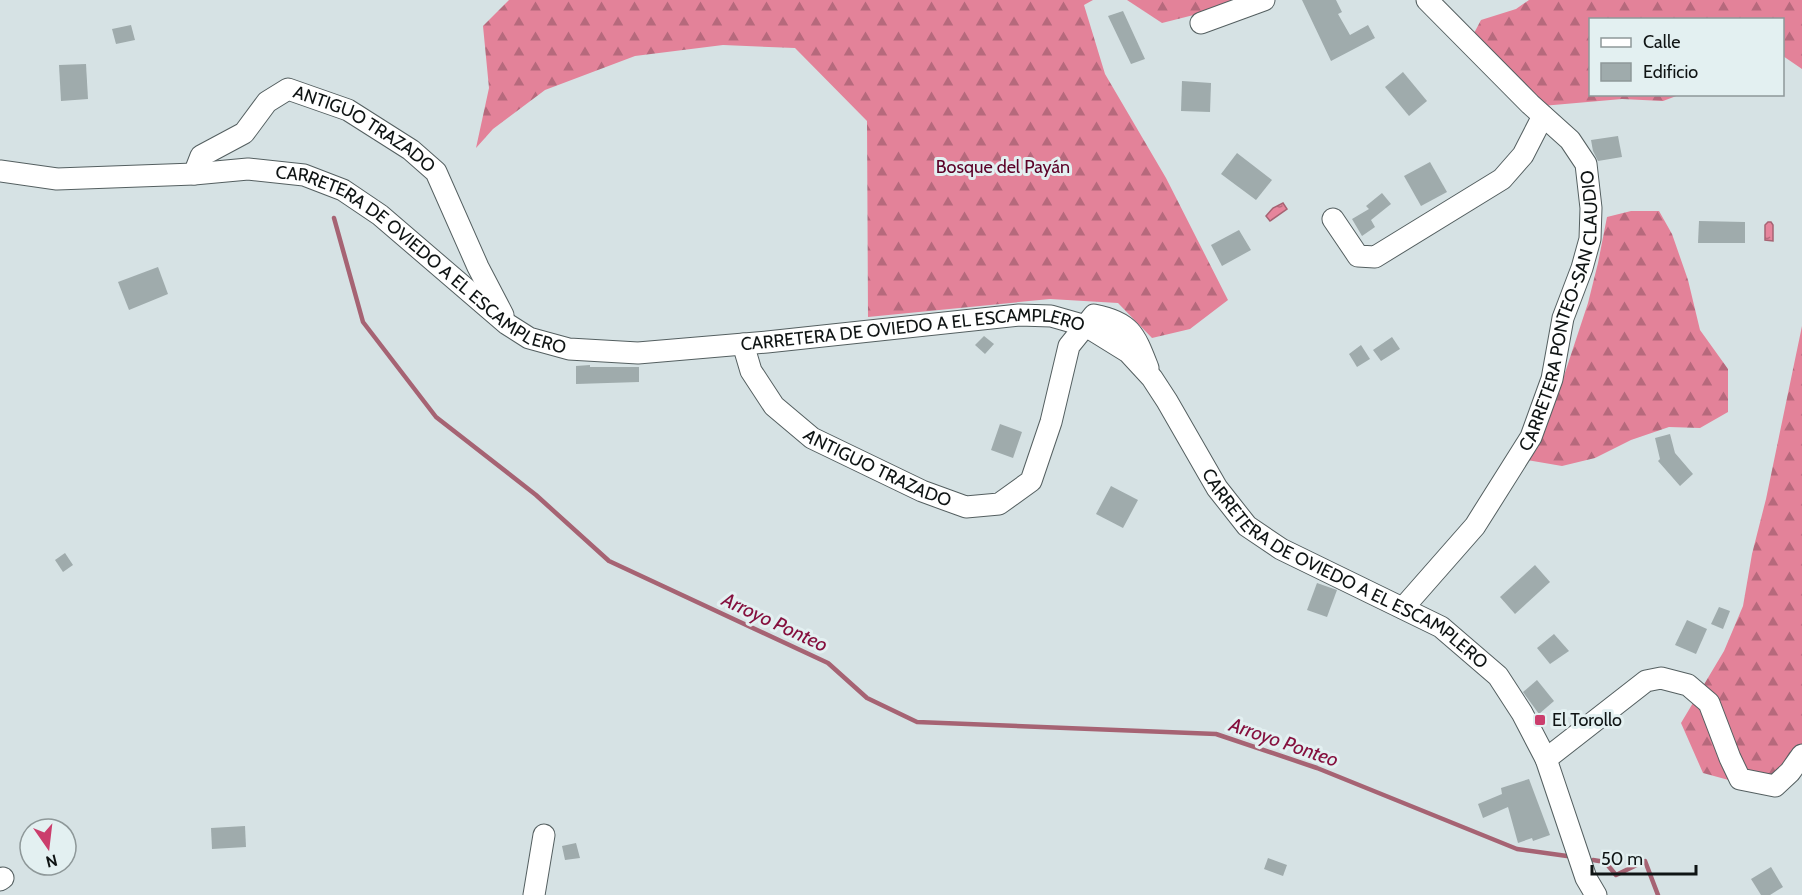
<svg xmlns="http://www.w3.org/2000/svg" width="1802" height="895" font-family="Cabin,sans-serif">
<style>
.forest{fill:url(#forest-firs)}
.water{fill:url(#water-ripples);stroke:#a66373;stroke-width:1.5}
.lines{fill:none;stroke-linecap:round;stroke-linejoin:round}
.stream{stroke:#a66373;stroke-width:4.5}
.building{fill:#9fabac}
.minor-casing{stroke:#545f60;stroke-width:23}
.minor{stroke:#fff;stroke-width:21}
.poi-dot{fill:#cb3d6c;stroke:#e3f0f1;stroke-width:2}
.labels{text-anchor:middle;stroke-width:6;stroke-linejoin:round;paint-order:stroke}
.street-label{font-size:18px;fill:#0f1414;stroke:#e3f0f1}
.park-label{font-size:18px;fill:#5b0127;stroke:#e3f0f1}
.poi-label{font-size:18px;fill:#0f1414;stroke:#e3f0f1;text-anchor:start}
.water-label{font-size:20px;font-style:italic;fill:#85103e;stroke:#e3f0f1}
</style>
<defs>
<pattern id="forest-firs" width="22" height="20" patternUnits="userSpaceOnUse" patternTransform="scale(1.5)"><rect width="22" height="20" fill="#e38299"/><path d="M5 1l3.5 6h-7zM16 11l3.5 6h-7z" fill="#b6697c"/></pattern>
<pattern id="water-ripples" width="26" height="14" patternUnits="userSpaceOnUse" patternTransform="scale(1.5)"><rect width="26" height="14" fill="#e6859c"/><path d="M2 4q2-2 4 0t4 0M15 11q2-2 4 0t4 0" fill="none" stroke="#b96c7e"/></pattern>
</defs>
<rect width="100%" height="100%" fill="#d6e2e4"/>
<g class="forest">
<path d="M509 0H1093L1084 5 1105 74 1166 178 1228 300 1190 329 1152 338 1118 303 1050 299 868 317 867 121 795 48 723 45 635 56 545 90 493 129 476 148 489 88 483 26Z"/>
<path d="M1127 0H1253L1162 23Z"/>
<path d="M1529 0H1802V69L1783 56 1782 20H1590V94L1679 95 1663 101 1622 99 1542 106 1472 37 1481 20 1516 9Z"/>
<path d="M1631 211H1659L1672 234 1688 280 1700 330 1728 369V412L1700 428 1669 427 1631 440 1595 458 1562 466 1527 460 1557 397 1588 303 1598 263 1607 217Z"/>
<path d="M1802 326V761L1769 791 1703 773 1681 723 1724 651 1743 606 1752 554 1766 499Z"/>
</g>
<g class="water">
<path d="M1283 203 1287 209 1270 221 1266 216 1273 208Z"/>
<path d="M1768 222H1771L1773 225V241L1765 240V225Z"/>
</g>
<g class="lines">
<g class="stream">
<path d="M334 218 363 322 436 417 536 495 609 561 828 663 867 698 917 722 1216 734 1317 768 1517 849 1567 856"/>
<path d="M1593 860 1605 862 1616 875 1645 861 1658 895"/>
</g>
</g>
<g class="building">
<path d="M1302 0H1336L1342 12 1338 14 1350 35 1368 25 1375 38 1331 61Z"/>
<path d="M1123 11 1145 59 1131 64 1108 16Z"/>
<path d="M131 25 135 40 116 44 112 29Z"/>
<path d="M86 64 88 99 61 101 59 65Z"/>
<path d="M1403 72 1427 101 1409 116 1385 87Z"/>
<path d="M1182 81 1211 83 1210 112 1181 111Z"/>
<path d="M1618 136 1622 157 1598 161 1593 151 1591 140Z"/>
<path d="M1237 153 1272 180 1256 200 1221 174Z"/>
<path d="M1430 162 1447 192 1421 206 1404 176Z"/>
<path d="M1382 193 1391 204 1371 220 1375 227 1362 236 1352 219 1369 209 1366 206Z"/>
<path d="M1699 221 1745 222V243H1698Z"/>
<path d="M1239 230 1251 250 1222 266 1211 245Z"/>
<path d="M158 267 168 294 129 310 118 282Z"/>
<path d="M984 336 994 344 985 354 975 345Z"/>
<path d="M1392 337 1400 349 1381 361 1373 350Z"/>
<path d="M1361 345 1370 359 1357 367 1349 354Z"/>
<path d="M590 365V367H639V382L576 384V366Z"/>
<path d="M1000 424 1022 432 1013 458 991 450Z"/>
<path d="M1670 434 1675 453 1693 474 1680 486 1658 461 1660 459 1655 438Z"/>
<path d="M1111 486 1138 500 1123 528 1096 514Z"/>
<path d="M65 553 73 565 63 572 55 560Z"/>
<path d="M1535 565 1550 582 1515 614 1500 597Z"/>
<path d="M1317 583 1337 590 1327 617 1307 610Z"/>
<path d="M1719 607 1730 611 1723 629 1711 624Z"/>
<path d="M1687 620 1707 629 1696 654 1675 645Z"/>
<path d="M1554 634 1569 651 1550 664 1537 648Z"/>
<path d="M1537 680 1554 701 1539 714 1523 692Z"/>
<path d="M1529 779 1550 835 1533 841 1532 838 1518 843 1508 807 1483 818 1478 804 1502 794 1501 788Z"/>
<path d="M245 826 246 847 212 849 211 828Z"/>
<path d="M576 843 580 858 565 860 562 846Z"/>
<path d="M1268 858 1287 865 1283 876 1264 869Z"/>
<path d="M1771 867 1783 887 1770 895H1761L1751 879Z"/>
</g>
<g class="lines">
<g class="minor-casing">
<g id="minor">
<path d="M1201 23 1264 0"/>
<path id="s1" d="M0 171 57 179 194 174 248 169 304 175 343 190 380 215 507 324 529 338 569 349 638 353 767 342 1019 315 1051 316 1086 326 1128 352 1152 378 1167 401 1217 488 1247 526 1281 549 1441 627 1498 676 1522 713 1546 759 1586 878 1596 895"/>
<path id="s2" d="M194 174 201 156 244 133 267 102 288 89 348 110 411 150 436 172 478 267 503 315"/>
<path d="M1333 219 1358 256 1375 257 1502 179 1523 155 1543 116"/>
<path id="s3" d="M743 344 751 371 774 406 812 438 922 491 966 507 999 504 1031 481 1051 422 1069 346 1094 315C1131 322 1135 335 1148 368"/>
<path id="s4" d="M1403 608 1475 526 1531 437 1552 379 1563 318 1582 268 1590 239 1591 208 1586 164 1570 140 1530 104 1427 0"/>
<path d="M1546 759 1646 681 1661 678 1688 685 1709 703 1730 758 1740 779 1775 786 1790 772 1802 755"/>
<path d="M0 880 3 878"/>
<path d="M534 895 544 835"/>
</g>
</g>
<use href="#minor" class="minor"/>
</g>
<rect class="poi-dot" x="1534" y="714" width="12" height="12" rx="3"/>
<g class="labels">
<g class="street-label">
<text dy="6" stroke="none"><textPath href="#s2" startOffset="218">ANTIGUO TRAZADO</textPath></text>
<text dy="6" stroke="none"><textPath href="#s1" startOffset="450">CARRETERA DE OVIEDO A EL ESCAMPLERO</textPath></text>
<text dy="6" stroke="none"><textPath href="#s4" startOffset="345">CARRETERA PONTEO-SAN CLAUDIO</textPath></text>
<text dy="6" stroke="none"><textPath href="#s1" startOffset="972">CARRETERA DE OVIEDO A EL ESCAMPLERO</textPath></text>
<text dy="6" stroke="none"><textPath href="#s3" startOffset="192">ANTIGUO TRAZADO</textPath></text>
<text dy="6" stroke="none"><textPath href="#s1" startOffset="1512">CARRETERA DE OVIEDO A EL ESCAMPLERO</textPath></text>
</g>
<g class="park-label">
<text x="1003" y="173">Bosque del Payán</text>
</g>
<g class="poi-label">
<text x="1552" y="726">El Torollo</text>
</g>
<g class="water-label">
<text transform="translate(775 622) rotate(25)" y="7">Arroyo Ponteo</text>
<text transform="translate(1284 742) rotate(19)" y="7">Arroyo Ponteo</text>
</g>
</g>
<rect x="1589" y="18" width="195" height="78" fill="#e3f0f1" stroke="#8e9899" stroke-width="1.5"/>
<rect x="1601" y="38" width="30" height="9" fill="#ffffff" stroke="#8e9899" stroke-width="1.5"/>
<text x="1643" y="48" font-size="18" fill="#0f1414">Calle</text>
<rect x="1601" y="63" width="30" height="18" fill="#9fabac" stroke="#8e9899" stroke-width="1.5"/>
<text x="1643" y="78" font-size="18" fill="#0f1414">Edificio</text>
<g transform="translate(48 847) rotate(166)"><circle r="28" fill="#e3f0f1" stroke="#8e9899" stroke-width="1.5"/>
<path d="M0-4.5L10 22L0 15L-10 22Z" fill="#cb3d6c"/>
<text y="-9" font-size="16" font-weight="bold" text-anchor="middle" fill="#0f1414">N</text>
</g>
<path d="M1592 865v9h104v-9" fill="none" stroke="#0f1414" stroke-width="3"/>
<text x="1601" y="865" font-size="18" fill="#0f1414" stroke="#e3f0f1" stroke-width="4.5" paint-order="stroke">50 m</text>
</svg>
